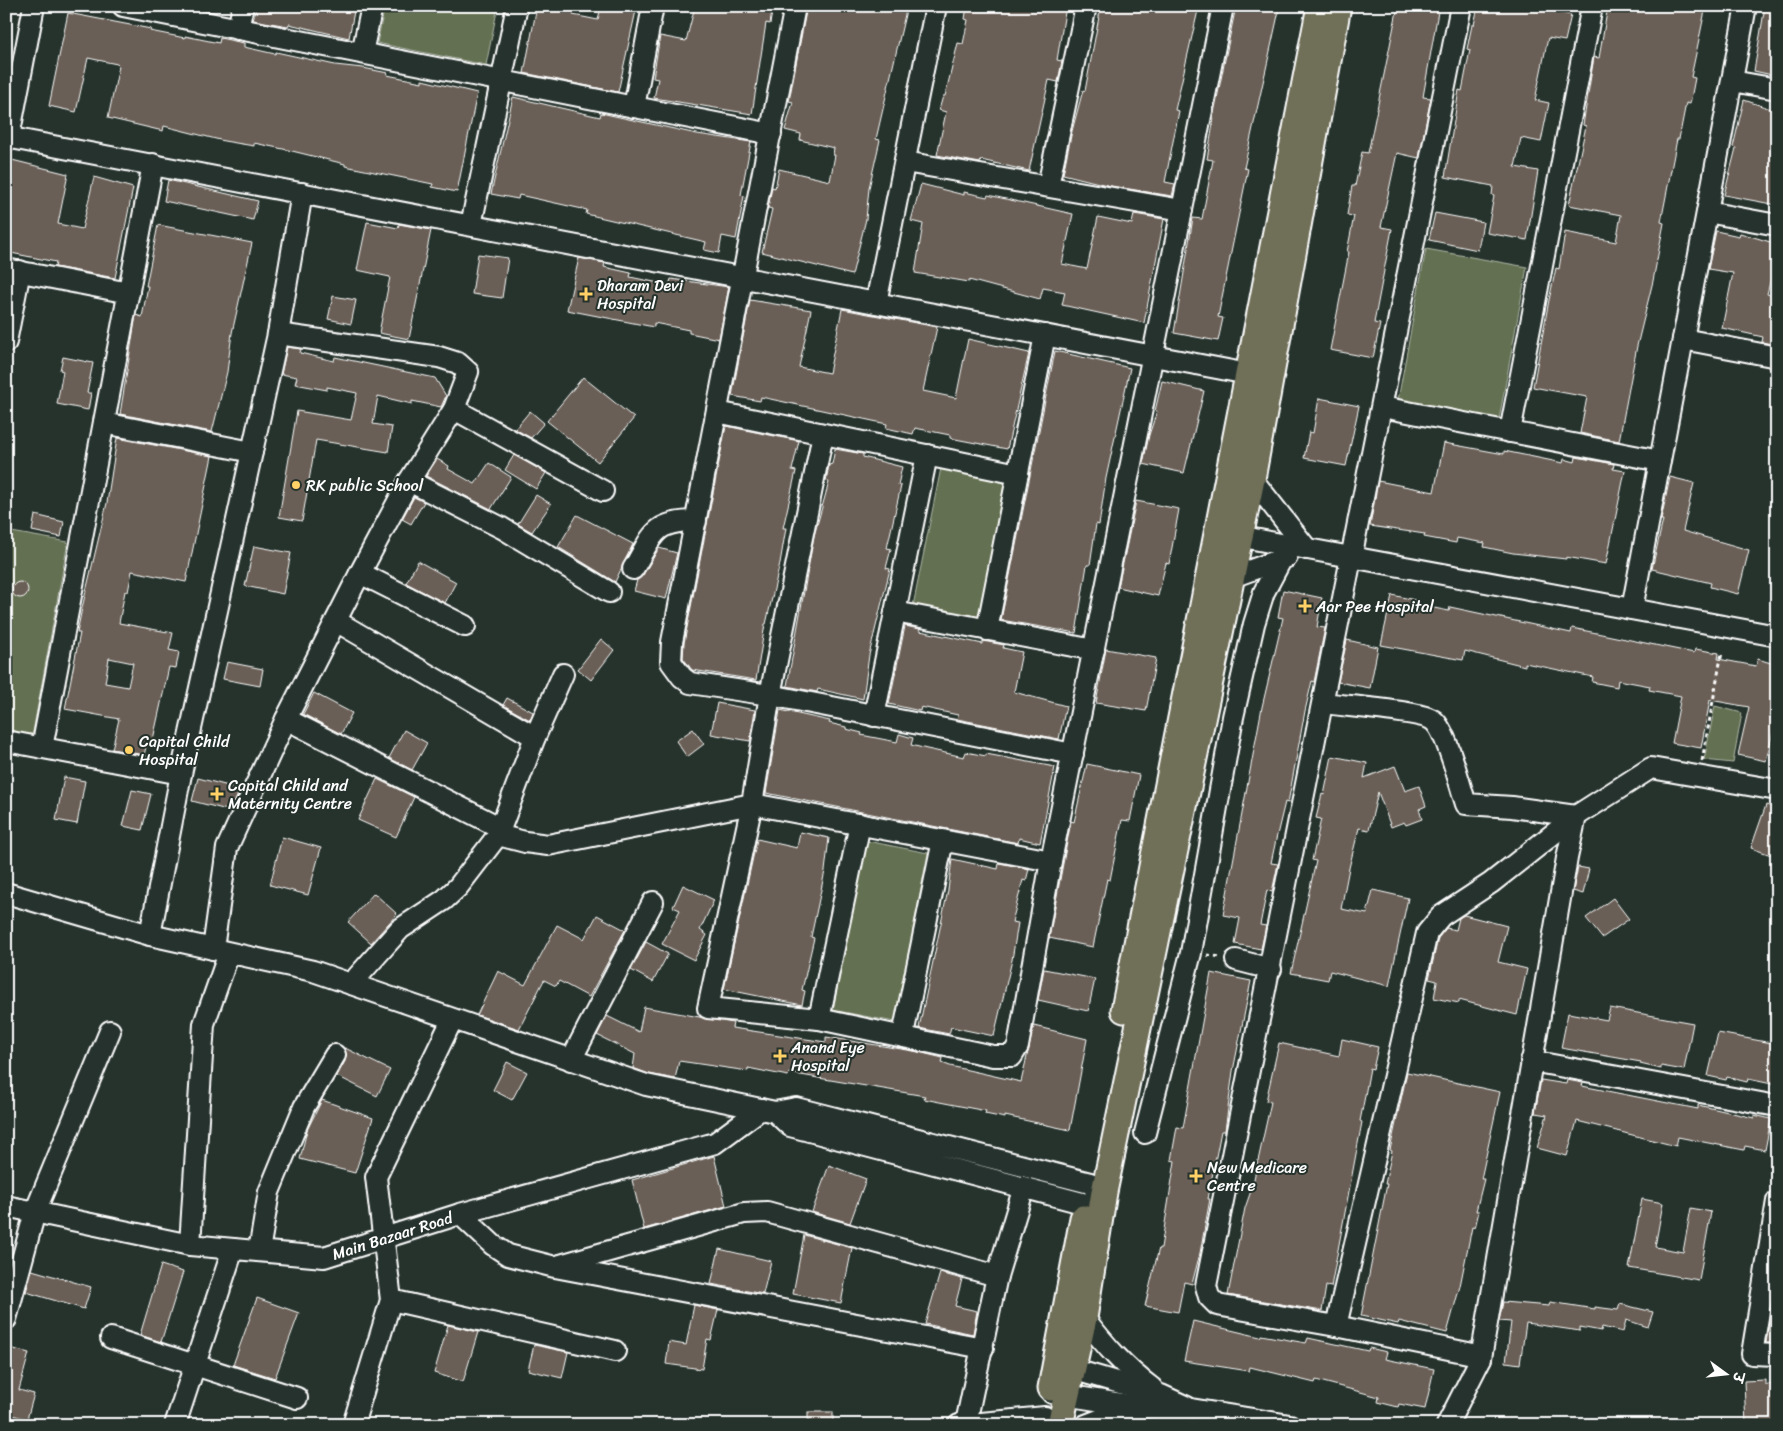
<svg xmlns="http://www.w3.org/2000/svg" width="1783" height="1431" font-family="Sriracha,'Playpen Sans Deva',sans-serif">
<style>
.green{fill:#637051;stroke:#b1b8a8}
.building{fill:#6a5f56;stroke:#fff;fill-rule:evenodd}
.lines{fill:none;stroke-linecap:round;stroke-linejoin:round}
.minor-casing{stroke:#fff;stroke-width:24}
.major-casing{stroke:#fff;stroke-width:29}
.path{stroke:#fff;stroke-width:3;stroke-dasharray:4 4;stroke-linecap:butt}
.minor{stroke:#26332d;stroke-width:20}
.major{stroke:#706f59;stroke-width:25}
.poi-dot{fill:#ffd166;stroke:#26332d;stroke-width:2}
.labels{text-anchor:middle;stroke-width:4;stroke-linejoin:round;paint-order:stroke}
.poi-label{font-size:16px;fill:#fff;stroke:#26332d;text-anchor:start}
.street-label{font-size:16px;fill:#fff;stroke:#26332d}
</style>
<rect width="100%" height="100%" fill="#26332d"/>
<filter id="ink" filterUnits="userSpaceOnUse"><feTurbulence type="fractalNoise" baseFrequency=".02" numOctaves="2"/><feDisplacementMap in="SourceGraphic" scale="10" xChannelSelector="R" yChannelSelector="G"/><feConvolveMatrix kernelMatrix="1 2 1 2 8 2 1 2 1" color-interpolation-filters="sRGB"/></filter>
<g filter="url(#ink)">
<g class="green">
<path d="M385 6H498L486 65 377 43Z"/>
<path d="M1426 249 1527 267 1499 419 1398 400Z"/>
<path d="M941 468 1005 481 978 620 913 606Z"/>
<path d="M6 531 68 542 32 737 6 732Z"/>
<path d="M1715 706 1742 713 1733 763 1704 760Z"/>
<path d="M867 841 928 853 895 1022 833 1010Z"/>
</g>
<g class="building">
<path d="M257 6H355L349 38 289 24 288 26 253 20Z"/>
<path d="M537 6H575L573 15 598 20 601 6H637L618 92 524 73Z"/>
<path d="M695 6H773L770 24 766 23 752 114 654 98 658 79 653 78 660 36 686 41Z"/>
<path d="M807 6H907L876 139 880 140 869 188 866 219 852 275 762 252 772 209 768 208 772 187 775 188 779 169 830 181 835 155H833L834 148 800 140 801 134 785 130 793 102 789 101Z"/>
<path d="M967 6H1066L1057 60 1062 61 1058 82 1049 80 1029 171 981 160 980 163 937 155 946 112 939 110 943 96H945L958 43 963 44 968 20 965 19Z"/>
<path d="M1101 6H1199L1175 110 1179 111 1165 182 1175 184 1172 196 1111 186 1063 174 1072 131 1083 90 1085 91Z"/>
<path d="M1236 6H1280L1244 168 1248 169 1218 317 1223 318 1218 341 1174 333 1193 218 1202 219 1213 160 1207 159 1214 118H1213Z"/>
<path d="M1398 6H1439L1423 97 1431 98 1419 158 1397 153 1381 227 1392 229 1374 323 1380 324 1373 358 1330 350 1349 252H1347L1354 216 1347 215 1352 186H1355L1362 152 1368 153Z"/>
<path d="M1478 6H1525L1571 15 1565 41 1548 38 1535 100 1549 103 1541 142 1521 138 1515 167 1538 171 1527 240 1487 233 1494 196 1492 195 1493 186 1445 177 1459 90 1462 91 1470 50 1467 49 1472 25H1474Z"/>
<path d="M1608 6H1706L1691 77 1695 78 1690 104 1686 103 1679 139H1677L1661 222 1664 223 1653 281 1637 346 1619 441 1580 433 1587 397 1533 387 1549 300 1556 268 1559 269 1565 232 1616 242 1621 215 1569 205 1586 126 1583 125 1594 57 1599 58Z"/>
<path d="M1765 6H1777V76L1754 71Z"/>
<path d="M68 13 151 29 150 31 185 38V36L219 43 220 38 244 43V47L275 54 276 52 335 65 363 68 388 73 387 75 422 82V80L477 93 457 192 432 187 433 184 345 166V164L288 150 254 143V146L224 141 164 126 163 131 108 118 119 66 117 64 88 58 76 112 49 106Z"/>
<path d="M513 97 600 117 601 113 697 134 751 142 741 195 744 196 736 239 722 236 719 253 704 250 706 242 586 214 587 210 519 195 518 199 491 194Z"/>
<path d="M1744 100 1777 111V205L1724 195 1736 148 1733 147Z"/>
<path d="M8 159 68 174 58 224 82 229 94 177 133 188 115 278 55 267 56 262 6 252Z"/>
<path d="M168 180 258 201 253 220 164 201Z"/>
<path d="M921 184 964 195V192L987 197 988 195 1073 214 1062 264 1087 269 1098 217 1132 224 1134 214 1164 219 1144 323 1062 305 1065 292 1043 288 1040 299 969 280V282L915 273 923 224 911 221Z"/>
<path d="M1435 213 1483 222 1478 250 1429 240Z"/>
<path d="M367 222 398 228 399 224 431 230 409 339 379 333 390 277 357 270Z"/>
<path d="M158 225 252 243 232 333 227 372 212 432 120 414 136 315 142 317 148 286H146Z"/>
<path d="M1716 231 1739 236 1740 233 1777 244V254L1767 294 1777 297V345L1762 342 1763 337 1722 328 1733 273 1708 269Z"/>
<path d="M478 254 508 258 502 298 472 294Z"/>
<path d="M579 258 605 263 604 267 631 273 630 277 669 285 671 279 729 287 719 339 689 333V330L654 323V327L567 310Z"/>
<path d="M333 296 356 300 351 324 328 319Z"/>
<path d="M750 300 811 310 799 367 829 373 842 309 937 327 923 391 956 398 968 339 1029 353 1007 449 950 438V435L915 428 913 434 886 428 887 424 761 397 760 401 732 396Z"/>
<path d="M287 347 301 349 300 353 334 361 335 357 435 378 446 396 441 407 412 401V404L378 396 373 424 392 427 388 452 316 440 302 521 279 517 297 411 351 420 357 393 327 387V390L295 384 297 377 281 374Z"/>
<path d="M1055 351 1130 368 1106 478 1099 525 1096 524 1090 565H1087L1076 633 1001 620Z"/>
<path d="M63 357 93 363 87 393H91L88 410 57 404 63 371 60 370Z"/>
<path d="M583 377 634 418 598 462 547 421Z"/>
<path d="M1162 381 1204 391 1184 473 1143 464 1149 435 1157 411H1155Z"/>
<path d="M1319 398 1359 406 1346 466 1304 458 1309 432 1313 433Z"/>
<path d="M530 411 544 423 531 438 515 429Z"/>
<path d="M726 426 799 441 792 470 796 471 783 528H786L780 563 766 624H765L756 680 692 670 683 658 684 643Z"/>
<path d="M117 438 212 456 186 582 132 571 128 592 125 591 119 623 173 633 169 650 179 652 176 668 169 667 152 744 147 743 144 755 112 749 119 719 65 709 80 633H77L82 608 107 503ZM109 658 133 663 128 687 105 683Z"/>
<path d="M1444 443 1504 454V451L1563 463 1564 459 1575 462 1576 457 1614 464 1613 469 1625 471 1606 564 1566 557V559L1513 553 1484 547 1485 543 1457 538 1456 543 1424 537 1425 534 1370 526 1378 481 1434 492Z"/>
<path d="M835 449 863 454V457L902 467 898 485 901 486 887 548 891 549 886 568 890 569 869 655 863 699 818 689 817 692 787 686 814 536 829 482 826 481 829 465 832 464Z"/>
<path d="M514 455 546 473 536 489 505 470Z"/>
<path d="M437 459 449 466 448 469 475 484 489 463 511 477 491 509 426 476Z"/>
<path d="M1670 477 1694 483 1683 531 1749 550 1738 594 1710 587 1711 583 1652 569 1663 520H1661Z"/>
<path d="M536 495 551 504 532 532 518 524Z"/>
<path d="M414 497 424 502 411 524 402 519Z"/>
<path d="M1136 501 1179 509 1169 564 1166 563 1158 596 1118 587Z"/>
<path d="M35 515 64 522 61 537 32 531Z"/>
<path d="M577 515 633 544 615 582 558 547Z"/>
<path d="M254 546 291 553 283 594 245 586Z"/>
<path d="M659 548 677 553 666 599 634 591 637 580 643 575Z"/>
<path d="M418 561 456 582 445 603 406 583Z"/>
<circle cx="20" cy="590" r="8"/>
<path d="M1283 590 1322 598 1317 627 1325 628 1314 682 1312 681 1305 711 1288 803 1285 802 1277 835 1271 863 1278 864 1272 892 1267 890 1260 925 1266 926 1261 949 1235 944 1240 918 1223 915 1262 707 1283 618 1278 617Z"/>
<path d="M1392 595 1415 600 1414 604 1449 611 1450 607 1571 633 1572 628 1694 653 1695 649 1719 653 1718 659 1756 666 1758 659 1777 665V685L1769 717 1776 719 1766 761 1738 755 1749 707 1710 700 1701 748 1672 743 1681 696 1649 690 1650 686 1618 680 1617 687 1592 682 1593 677 1525 663V666L1465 651 1463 660 1381 645Z"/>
<path d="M905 626 920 629V631L983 644V641L1004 645 1003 648 1022 652 1014 692 1066 706 1059 739 957 719 958 715 921 707 920 711 889 704Z"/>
<path d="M601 639 614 650 591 680 578 669Z"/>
<path d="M1347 640 1378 647 1370 688 1338 682Z"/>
<path d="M1106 649 1156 658 1146 711 1096 703Z"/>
<path d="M227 662 263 669 260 686 223 679Z"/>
<path d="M314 693 352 713 341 734 303 714Z"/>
<path d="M507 698 533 712 530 720 503 705Z"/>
<path d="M717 703 755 710 750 741 711 734Z"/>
<path d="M780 710 830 721 829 723 846 727V729L862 733 861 735 897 742 899 734 913 738 911 745 927 749 964 757 966 752 986 756V754L1055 767 1040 843 1019 838 1018 843 766 793Z"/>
<path d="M693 729 704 744 687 757 676 741Z"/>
<path d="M404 730 427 743 412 770 389 758Z"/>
<path d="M1332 756 1367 763 1364 778 1395 766 1405 791 1419 786 1426 806 1419 809 1422 819 1406 825 1404 822 1391 827 1378 792 1369 830 1359 828 1349 868 1341 909 1367 914 1373 890 1408 898 1389 986 1330 971 1328 980 1291 973 1316 861 1312 860 1321 819 1316 818 1322 794 1324 795Z"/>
<path d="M1087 764 1139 775 1130 821 1122 820 1110 880 1107 879 1093 947 1049 938 1071 821 1074 822Z"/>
<path d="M64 777 85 781 77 824 56 820Z"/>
<path d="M198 778 240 789 231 811 192 801Z"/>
<path d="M377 779 414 797 396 837 358 820Z"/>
<path d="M132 790 151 794 142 830 123 826Z"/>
<path d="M1766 805 1777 808V857L1751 848Z"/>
<path d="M800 832 829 838 825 871 811 937 814 938 802 990 805 991 802 1005 724 989 757 839 797 848Z"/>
<path d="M282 837 321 848 308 895 270 885Z"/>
<path d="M952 859 998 869 999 863 1029 869 1026 881 1023 880 1012 922 1018 923 1012 960 994 1036 951 1027 949 1034 919 1028 948 890Z"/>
<path d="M1578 867 1589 869 1583 894 1573 891Z"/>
<path d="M683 885 714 900 700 930 707 935 694 960 662 944 680 910 673 907Z"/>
<path d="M374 893 397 914 371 943 348 922Z"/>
<path d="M1613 898 1629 919 1602 938 1586 918Z"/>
<path d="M597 915 625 930 589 997 559 981 556 986 544 980 519 1029 477 1015 498 971 525 985 557 925 584 939Z"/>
<path d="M1464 915 1507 926 1498 962 1527 969 1517 1015 1459 1000V1003L1434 998 1437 981 1429 979 1438 938 1446 928 1456 930 1459 918Z"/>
<path d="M646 942 668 954 653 982 631 970Z"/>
<path d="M1044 969 1095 979 1088 1011 1038 1000Z"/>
<path d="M1211 973 1251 981 1233 1071 1225 1131H1221L1213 1172 1208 1199H1210L1200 1253 1192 1284 1184 1282 1178 1312 1145 1306 1159 1248H1161L1175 1161 1171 1160 1177 1127 1183 1128Z"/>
<path d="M644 1007 733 1023 732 1028 826 1042V1037L914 1051 943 1058 942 1063 950 1066 1021 1082 1034 1026 1087 1039 1070 1130 1005 1116V1118L985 1114 986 1111 924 1099 925 1096 789 1073 788 1076 748 1068V1071L679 1061 675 1079 649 1074 633 1068 635 1054 597 1035 607 1016 639 1032Z"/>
<path d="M1610 1008 1693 1023 1684 1070 1661 1066V1069L1640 1064 1641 1062 1561 1048 1568 1013 1607 1020Z"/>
<path d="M1718 1033 1777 1044V1085L1748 1079 1747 1082 1727 1077 1726 1080 1708 1076Z"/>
<path d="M1342 1039 1378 1047 1373 1069 1370 1068 1364 1101 1360 1121 1362 1122 1331 1287 1326 1286 1322 1311 1228 1295 1245 1208 1252 1188 1271 1102 1266 1101 1279 1043 1339 1056Z"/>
<path d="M345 1048 390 1070 377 1096 337 1076 345 1061Z"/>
<path d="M507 1062 527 1072 512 1100 493 1090Z"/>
<path d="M1407 1072 1500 1092 1481 1179H1484L1476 1211H1479L1475 1228 1472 1227 1460 1286 1447 1333 1399 1321 1398 1324 1361 1316 1387 1184H1385L1392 1151 1390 1150Z"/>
<path d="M1541 1080 1566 1084 1567 1080 1583 1083 1582 1086 1617 1093 1698 1109V1105L1754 1118V1115L1771 1119 1765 1150 1745 1146 1744 1150 1678 1137 1676 1146 1577 1121 1567 1156 1537 1148 1547 1115 1535 1113Z"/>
<path d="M322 1100 373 1118 355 1173 300 1159 307 1130Z"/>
<path d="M714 1156 726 1206 644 1229 632 1180Z"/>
<path d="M829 1165 866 1179 850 1223 812 1212Z"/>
<path d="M1642 1199 1663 1203 1655 1247 1683 1252 1691 1208 1711 1212 1699 1280 1629 1268Z"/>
<path d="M804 1235 852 1248 841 1303 793 1294Z"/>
<path d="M719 1249 771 1261 763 1294 711 1284Z"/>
<path d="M161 1265 183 1272 161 1342 140 1335Z"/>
<path d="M32 1270 91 1287 84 1309 26 1292Z"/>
<path d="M940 1273 962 1279 955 1306 977 1311 973 1334 925 1324Z"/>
<path d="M1775 1289 1777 1290V1343H1766Z"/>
<path d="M257 1298 299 1313 275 1378 233 1365Z"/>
<path d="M1503 1302 1549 1306 1550 1302 1595 1309V1307L1618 1310 1620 1304 1653 1312 1648 1327 1626 1320 1623 1332 1602 1327 1601 1331 1580 1327V1331L1526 1323 1520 1364 1506 1362 1511 1322 1499 1321Z"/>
<path d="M694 1305 718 1310 711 1340 707 1339 702 1369 666 1364 669 1342 686 1345Z"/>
<path d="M1193 1321 1260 1337 1261 1335 1306 1343 1308 1338 1368 1351 1369 1348 1387 1352 1385 1359 1434 1369 1425 1409 1399 1404 1398 1407 1378 1402 1379 1397 1316 1380 1315 1383 1250 1367 1249 1371 1184 1361Z"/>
<path d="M448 1325 478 1332 463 1382 434 1373Z"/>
<path d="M534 1345 568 1352 562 1378 528 1370Z"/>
<path d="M6 1347 29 1353 19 1390 34 1394 27 1419 12 1415 10 1422H6Z"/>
<path d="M1765 1380V1384L1777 1385V1425H1746L1744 1381Z"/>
<rect x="808" y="1412" width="25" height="13"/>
</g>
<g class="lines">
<g class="minor-casing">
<g id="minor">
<path d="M123 6 771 134"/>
<path d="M795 6 672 642 671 662 682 677 690 683 770 695 1073 754"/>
<path d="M238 29 243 6"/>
<path d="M362 53 372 6"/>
<path d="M1732 81 1777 89"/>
<path d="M634 107 653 6"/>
<path d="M6 137 1248 374H1262"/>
<path d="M9 137 34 6"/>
<path d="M905 162 1182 210"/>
<path d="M1048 186 1086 6"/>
<path d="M1707 212 1777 225"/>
<path d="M471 225 517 6"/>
<path d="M6 269 129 293"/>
<path d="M876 303 936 6"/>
<path d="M1683 339 1777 357"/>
<path d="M6 342 20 271"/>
<path d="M1382 407 1660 461"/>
<path d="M454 409 603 491"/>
<path d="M717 412 1018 474"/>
<path d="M104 423 252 452"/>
<path d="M1510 432 1592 6"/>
<path d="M823 434 770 695 752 804 708 1008 819 1019 993 1056H1012L1018 1046 1051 861 1223 6"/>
<path d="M1252 479 1307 549"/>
<path d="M409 481 502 528 609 592"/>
<path d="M1227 534 1777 636"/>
<path d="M633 569C653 536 652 521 696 521"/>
<path d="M360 573 465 626"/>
<path d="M1232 577 1287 557"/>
<path d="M1632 609 1746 6"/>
<path d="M895 612 1094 650"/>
<path d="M336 621 535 737"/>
<path d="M987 630 1045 335"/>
<path d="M1323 703C1343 706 1423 711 1434 721 1447 732 1460 786 1466 804L1512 807 1576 816 1567 858 1481 1358 1473 1354 1336 1326 1217 1305 1209 1297 1206 1286 1461 6"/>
<path d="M874 716 927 455"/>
<path d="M286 719 501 828"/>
<path d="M6 741 181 774"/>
<path d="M42 748 153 164"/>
<path d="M498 835 525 842 548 845 752 804 1051 861"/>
<path d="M6 893 150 935 313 971 646 1085 775 1112 796 1108 1090 1183 1103 1197 1086 1204 790 1126 775 1112"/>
<path d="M150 935 181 774 278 334 302 193"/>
<path d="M213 949 227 848 286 719 360 573 409 481 454 409 468 372 458 363 439 357 278 334"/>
<path d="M1236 960 1271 969"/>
<path d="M351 984 400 929 444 900 458 887 498 835 535 737 563 674"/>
<path d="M819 1019 860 824"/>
<path d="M903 1035 943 840"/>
<path d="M571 1060 653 902"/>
<path d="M1531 1061 1777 1106"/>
<path d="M1145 1133 1191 953 1233 717 1254 624 1264 592 1281 560"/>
<path d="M1777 1201 1752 1354 1777 1355"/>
<path id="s1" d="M6 1206 190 1245 324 1257 460 1214 715 1143 761 1109"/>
<path d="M460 1214 493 1245 508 1255 555 1267 983 1348"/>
<path d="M190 1245 204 1024 229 953"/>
<path d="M259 1251 269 1192 304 1107 335 1055"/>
<path d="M560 1265 744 1213 767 1212 997 1276"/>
<path d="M391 1300 615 1351"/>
<path d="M1084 1318C1105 1345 1124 1367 1152 1388"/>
<path d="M6 1319 35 1212 110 1031"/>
<path d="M1336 1326 1427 933 1441 916 1491 883 1576 816 1651 768 1777 790"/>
<path d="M111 1338 297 1398"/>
<path d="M1058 1365 1161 1395 1187 1407"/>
<path d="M1052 1393 1172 1412 1191 1409 1290 1425"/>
<path d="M966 1423 997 1276 1024 1187"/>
<path d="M175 1425 233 1249"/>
<path d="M353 1425 391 1300 376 1177 452 1020"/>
<path d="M959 1425 1045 1417"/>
<path d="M1086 1425 1104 1418 1138 1412"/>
<path d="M1447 1425 1481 1358"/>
</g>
</g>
<g class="major-casing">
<g id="major">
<path d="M1124 1010 1320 6"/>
<path d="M1051 1388 1083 1218"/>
<path d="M1060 1425 1084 1318 1104 1192 1252 479 1338 6"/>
</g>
</g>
<g class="path">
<path d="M1702 761 1722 652"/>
<path d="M1207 955 1221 957"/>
</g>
<use href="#minor" class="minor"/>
<use href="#major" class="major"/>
</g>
</g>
<g class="poi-dot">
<path d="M583.5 286.5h5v5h5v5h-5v5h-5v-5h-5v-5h5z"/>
<circle cx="296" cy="485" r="5"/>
<path d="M1302.5 598.5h5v5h5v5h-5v5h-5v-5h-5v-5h5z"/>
<circle cx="129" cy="750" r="5"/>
<path d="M214.5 786.5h5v5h5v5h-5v5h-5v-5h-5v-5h5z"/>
<path d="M777.5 1048.5h5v5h5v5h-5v5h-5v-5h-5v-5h5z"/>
<path d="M1193.5 1168.5h5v5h5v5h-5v5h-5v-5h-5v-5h5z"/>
</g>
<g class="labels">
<g class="poi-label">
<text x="597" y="291">Dharam Devi<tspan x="597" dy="18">Hospital</tspan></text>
<text x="306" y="491">RK public School</text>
<text x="1316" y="612">Aar Pee Hospital</text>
<text x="139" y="747">Capital Child<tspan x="139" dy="18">Hospital</tspan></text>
<text x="228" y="791">Capital Child and<tspan x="228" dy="18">Maternity Centre</tspan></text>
<text x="791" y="1053">Anand Eye<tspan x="791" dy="18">Hospital</tspan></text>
<text x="1207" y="1173">New Medicare<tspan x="1207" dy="18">Centre</tspan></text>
</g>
<g class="street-label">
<text dy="6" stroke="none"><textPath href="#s1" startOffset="394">Main Bazaar Road</textPath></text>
</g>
</g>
<rect width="1783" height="1431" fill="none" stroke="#26332d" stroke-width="25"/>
<rect x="12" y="12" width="1758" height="1406" fill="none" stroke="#fff" stroke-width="2" filter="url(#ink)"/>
<g transform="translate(1726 1374) rotate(105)" stroke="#26332d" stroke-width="4" paint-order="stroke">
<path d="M0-4L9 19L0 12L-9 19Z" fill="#ffffff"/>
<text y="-8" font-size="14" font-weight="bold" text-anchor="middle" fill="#ffffff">उ</text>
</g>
</svg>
